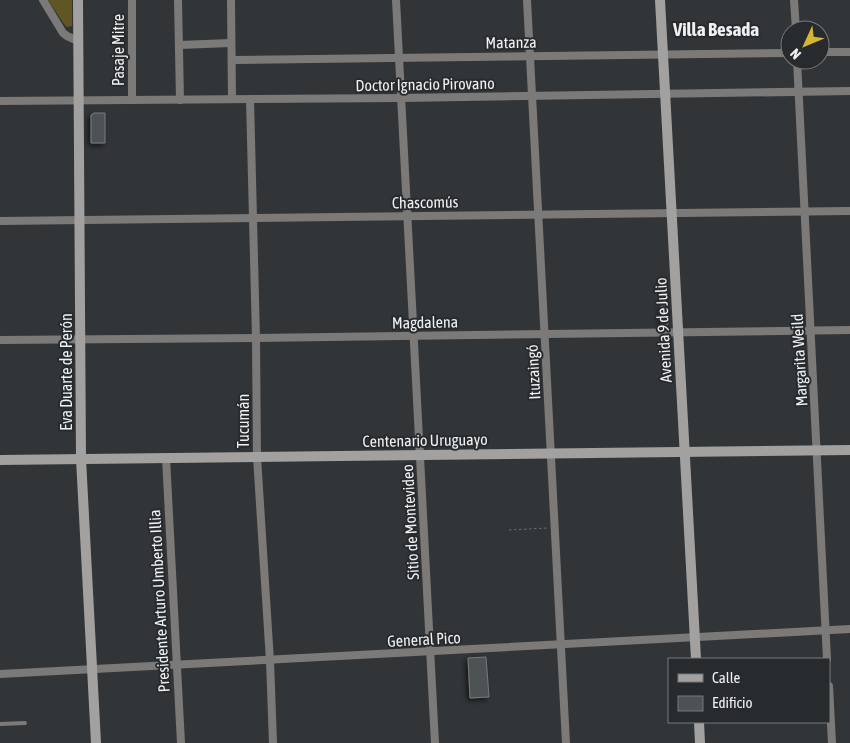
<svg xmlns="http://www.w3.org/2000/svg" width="850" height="743" font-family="'Asap Condensed',sans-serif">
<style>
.green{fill:#625524}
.building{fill:#4e5254;stroke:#767a7d;filter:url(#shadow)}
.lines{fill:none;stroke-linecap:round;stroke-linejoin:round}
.path{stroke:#6c6f72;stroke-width:1;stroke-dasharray:2.5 2.5;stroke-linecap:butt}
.lane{stroke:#7b7a79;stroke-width:4}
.street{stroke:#7b7a79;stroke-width:8}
.secondary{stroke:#a2a19f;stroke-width:10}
.labels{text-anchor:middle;stroke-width:4;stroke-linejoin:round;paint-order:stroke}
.street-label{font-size:16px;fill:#eef0f2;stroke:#282b2e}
.quarter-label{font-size:19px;font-weight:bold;fill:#eef0f2;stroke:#282b2e}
</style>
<defs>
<filter id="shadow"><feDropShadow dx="-2.5" dy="2.5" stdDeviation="2.5" flood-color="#0009"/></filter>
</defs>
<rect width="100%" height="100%" fill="#323538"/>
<path class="green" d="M48 0H72V26L67 27 64 24Z"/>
<g class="building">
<path d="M94 113H105V143H91V115Z"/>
<path d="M661 306H668V324L664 327H662Z"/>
<path d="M486 657 489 697 470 698 468 658Z"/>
</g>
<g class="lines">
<path class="path" d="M509 530 547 528"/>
<path class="lane" d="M0 724 25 723"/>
<g class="street">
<path d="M43 0 63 33 67 36 78 41"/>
<path d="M178 0 180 100"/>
<path d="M231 0 232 99"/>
<path d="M396 0 435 743"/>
<path d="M527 0 566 743"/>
<path d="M794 0 796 30"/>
<path d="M179 45 231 43"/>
<path d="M820 52H850"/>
<path d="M232 60 790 53"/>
<path d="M797 60 827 659"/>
<path d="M250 99 256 338 257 457 270 661 273 743"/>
<path d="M132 100V0"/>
<path d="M0 101 402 98 850 91"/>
<path d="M0 221 850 211"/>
<path d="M0 340 256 338 850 330"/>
<path d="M166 458 181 743"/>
<path d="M0 674 850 629"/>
<path d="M829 686 832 743"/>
</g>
<g class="secondary">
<path d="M78 0 81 459 96 743"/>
<path d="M660 0 696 659"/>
<path d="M0 460 850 450"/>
<path d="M699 722 700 743"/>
</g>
</g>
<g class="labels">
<g class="street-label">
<text transform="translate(511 42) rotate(-1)" y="6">Matanza</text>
<text transform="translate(118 50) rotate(-90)" y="6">Pasaje Mitre</text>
<text transform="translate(425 84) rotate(-1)" y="6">Doctor Ignacio Pirovano</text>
<text transform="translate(425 202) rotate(-1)" y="6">Chascomús</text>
<text transform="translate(425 322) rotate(-1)" y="6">Magdalena</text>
<text transform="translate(663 330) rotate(-93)" y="6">Avenida 9 de Julio</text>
<text transform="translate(799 360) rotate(-93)" y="6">Margarita Weild</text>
<text transform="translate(66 372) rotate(-90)" y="6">Eva Duarte de Perón</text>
<text transform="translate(533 372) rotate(-93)" y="6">Ituzaingó</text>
<text transform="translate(243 421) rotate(-90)" y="6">Tucumán</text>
<text transform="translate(425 440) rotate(-1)" y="6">Centenario Uruguayo</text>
<text transform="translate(410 522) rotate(-93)" y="6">Sitio de Montevideo</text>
<text transform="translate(159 601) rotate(-93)" y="6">Presidente Arturo Umberto Illia</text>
<text transform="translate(424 639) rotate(-3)" y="6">General Pico</text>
</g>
<g class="quarter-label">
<text x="716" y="36">Villa Besada</text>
</g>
</g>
<rect x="668" y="658" width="162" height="65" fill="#282b2e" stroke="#777a7c"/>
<rect x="678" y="674" width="25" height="8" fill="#a2a19f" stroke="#777a7c"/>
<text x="712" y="683" font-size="15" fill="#eef0f2">Calle</text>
<rect x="678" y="696" width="25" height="15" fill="#4e5254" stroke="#777a7c"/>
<text x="712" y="708" font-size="15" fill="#eef0f2">Edificio</text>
<g transform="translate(805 45) rotate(226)"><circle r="24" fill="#282b2e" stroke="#777a7c"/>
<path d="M0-4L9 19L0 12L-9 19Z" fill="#d5b534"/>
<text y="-8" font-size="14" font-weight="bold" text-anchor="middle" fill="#eef0f2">N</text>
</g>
</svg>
